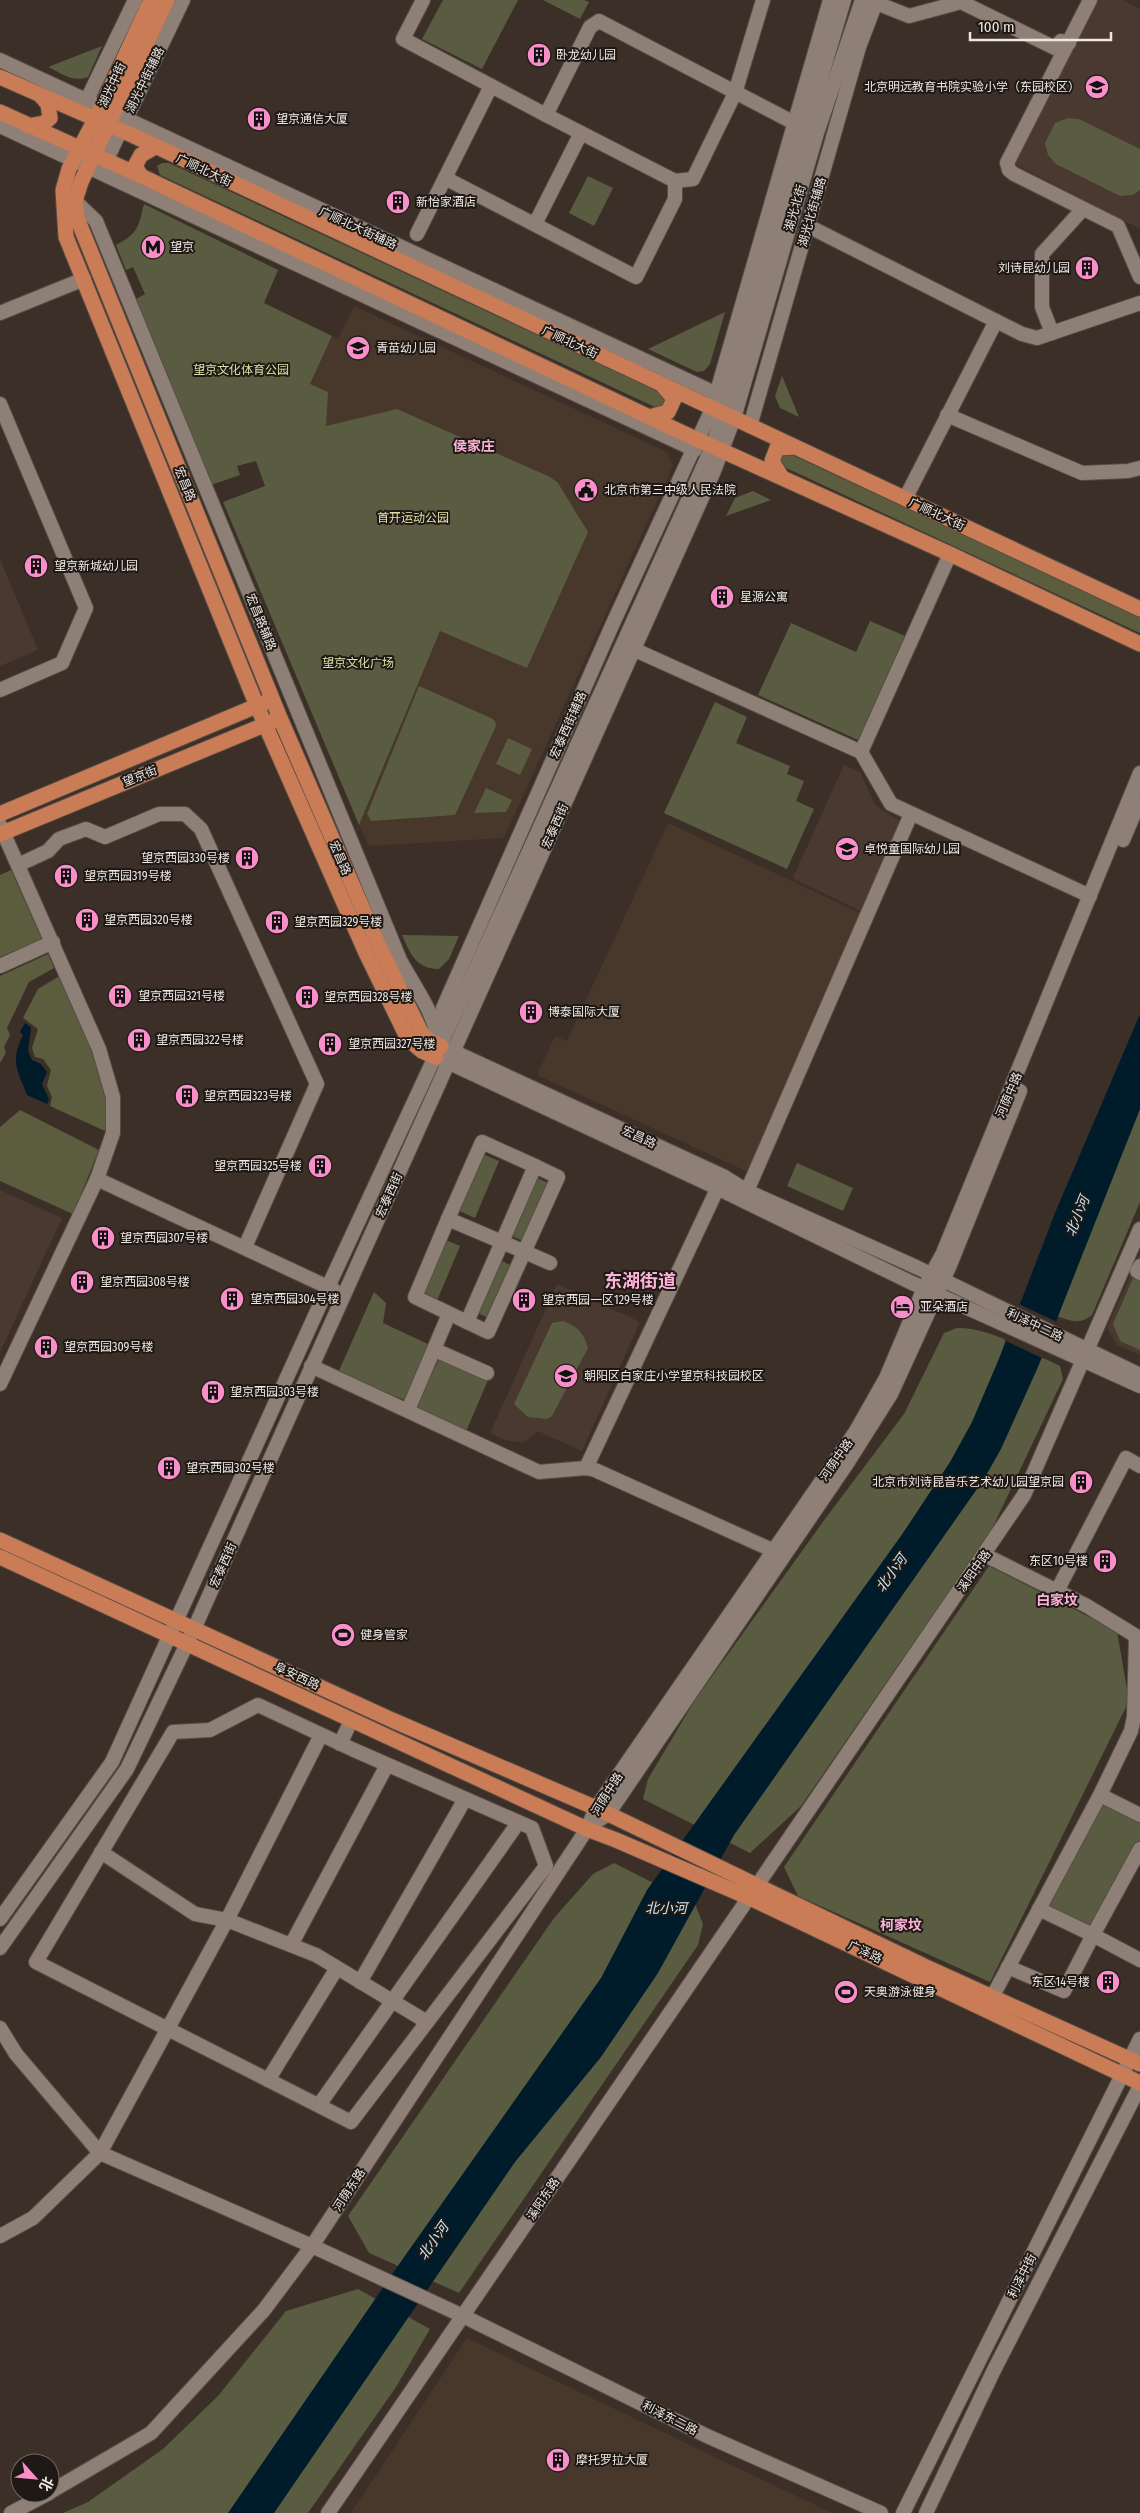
<svg xmlns="http://www.w3.org/2000/svg" width="1140" height="2513" font-family="'Fira Sans Condensed','Noto Sans SC',sans-serif">
<style>
.built{fill:#48372b}
.education{fill:#4a3931}
.green{fill:#5a5c41}
.forest{fill:#5c5d3f}
.water{fill:#001c2a}
.pier{fill:#3b2f27}
.lines{fill:none;stroke-linecap:round;stroke-linejoin:round}
.minor-casing{stroke:#574d46;stroke-width:16}
.major-casing{stroke:#574d46;stroke-width:17}
.minor{stroke:#8e8076;stroke-width:14}
.major{stroke:#c97c55;stroke-width:15}
.labels{text-anchor:middle;stroke-width:4;stroke-linejoin:round;paint-order:stroke}
.poi-label{font-size:12px;fill:#efe7e2;stroke:#1e1915;text-anchor:start}
.street-label{font-size:12px;fill:#efe7e2;stroke:#1e1915}
.park-label{font-size:12px;fill:#dde0a6;stroke:#1e1915}
.neighbourhood-label{font-size:14px;font-weight:bold;fill:#feb2d9;stroke:#1e1915}
.water-label{font-size:14px;font-style:italic;fill:#c5e8fc;stroke:#1e1915}
.district-label{font-size:18px;font-weight:bold;fill:#feb2d9;stroke:#1e1915}
</style>
<rect width="100%" height="100%" fill="#3b2f27"/>
<g class="built">
<path d="M354 306 667 452 673 466 504 838 369 846 359 825 440 631 397 409 326 427 310 384 332 336 338 339Z"/>
<path d="M668 823 860 913 748 1172 537 1075 555 1036 567 1041Z"/>
<path d="M467 2338 832 2513H351Z"/>
</g>
<g class="education">
<path d="M1099 0H1123L1140 9V229L1015 164Z"/>
<path d="M0 559 38 650 0 666Z"/>
<path d="M844 765 860 772 875 805 900 821 860 911 793 878Z"/>
<path d="M0 1190 62 1218 0 1352Z"/>
<path d="M1140 1253V1355L1117 1345 1107 1328Z"/>
<path d="M557 1284 640 1322 582 1451 538 1431 523 1443 505 1440 490 1433Z"/>
</g>
<g class="green">
<path d="M443 0H518L482 69 422 39Z"/>
<path d="M543 0H584L589 2 580 19Z"/>
<path d="M102 46 88 77C73 83 61 73 48 67Z"/>
<path d="M1068 118 1079 119 1140 149V190L1133 195 1120 196 1056 164 1048 155 1045 143 1055 123Z"/>
<path d="M588 176 613 188 594 226 569 213Z"/>
<path d="M144 204 278 270 264 303 332 336 310 384 328 392 326 426 397 409 550 477 558 483 588 532 527 668 440 631 359 825 223 502 265 486 256 461 237 466 240 475 211 485 136 299 145 294 133 267 126 270 116 245C139 233 138 227 144 204Z"/>
<path d="M725 312 710 364 704 371 697 372 648 349Z"/>
<path d="M782 376 799 417 780 408 775 396Z"/>
<path d="M753 491 771 500 726 516 735 498Z"/>
<path d="M870 621 905 636 858 740 758 695 791 623 856 652Z"/>
<path d="M419 686 491 718 495 721 496 726 455 815 371 821 367 814Z"/>
<path d="M715 702 747 717 736 743 790 766 787 774 804 781 796 801 814 809 787 869 664 813Z"/>
<path d="M508 738 532 749 520 775 496 764Z"/>
<path d="M486 788 512 800 506 812 474 813Z"/>
<path d="M402 935 459 936 449 959 439 969C416 969 410 953 402 935Z"/>
<path d="M1140 1109V1202L1092 1315C1080 1325 1071 1321 1056 1316Z"/>
<path d="M480 1153 499 1161 475 1218 457 1210Z"/>
<path d="M797 1163 853 1188 843 1211 787 1186Z"/>
<path d="M533 1176 548 1183 523 1241 507 1234Z"/>
<path d="M441 1238 460 1246 436 1303 418 1295Z"/>
<path d="M498 1259 512 1266 489 1318 475 1312Z"/>
<path d="M1134 1276 1140 1279V1350L1120 1341 1113 1324Z"/>
<path d="M374 1292 386 1303 383 1323 430 1345 407 1401 338 1373Z"/>
<path d="M563 1321C577 1326 584 1333 588 1348L552 1416 547 1419 528 1417 514 1404 552 1323Z"/>
<path d="M957 1328C993 1328 1027 1351 1060 1366L1063 1379 992 1529 801 1806 750 1853 643 1799 648 1779 695 1700 825 1519 904 1414 944 1333Z"/>
<path d="M440 1357 488 1380 465 1434 419 1412 417 1405Z"/>
<path d="M989 1566 1117 1631 1129 1701 990 1982 798 1896 784 1867Z"/>
<path d="M1102 1797 1140 1816V1840L1092 1934 1042 1909Z"/>
<path d="M614 1863 695 1904 703 1924 698 1945 459 2293 369 2253 348 2216 554 1918 593 1874Z"/>
<path d="M358 2289 430 2329 396 2387 308 2513H63L88 2502 163 2449 218 2396 286 2311Z"/>
</g>
<g class="forest">
<path d="M162 163H169L666 395 669 400 659 409 160 175 157 166Z"/>
<path d="M781 452 788 453 1140 617V633L782 466 777 460Z"/>
<path d="M11 870 42 939 0 957V875Z"/>
<path d="M48 954 54 968 29 982 7 1028 10 1035 4 1047 6 1053 0 1063V976Z"/>
<path d="M61 975 99 1070 107 1102V1132L50 1106 52 1097 47 1086 51 1070 43 1059 35 1057 32 1048 38 1029 23 1018 38 989Z"/>
<path d="M20 1110 99 1150 73 1214 0 1181V1127Z"/>
</g>
<g class="water">
<path d="M1140 1014V1109L1038 1367 1001 1449 984 1479 734 1835 658 1973 601 2057 515 2162 274 2513H228L402 2260 601 1978 647 1890 903 1533 950 1462 972 1422 998 1361 1055 1213Z"/>
<path d="M25 1023 31 1027 28 1051 32 1060 41 1064 47 1072 42 1084 49 1099 47 1104 27 1095C17 1069 10 1062 23 1035L20 1032Z"/>
</g>
<path class="pier" d="M1019 1304 1057 1322 1044 1359 1004 1340Z"/>
<g class="lines">
<g class="minor-casing">
<g id="minor">
<path d="M423 0 403 39 546 115"/>
<path d="M763 0 735 93 693 179 675 181 546 115 590 27 599 21 802 127"/>
<path d="M869 0 909 16 961 2 1055 48 1061 41 1069 43"/>
<path d="M1090 0 1007 163 1009 170 1014 174 1118 226 1140 277"/>
<path d="M0 60 717 394"/>
<path d="M82 110 135 0"/>
<path d="M0 126 695 450"/>
<path d="M106 161 183 0"/>
<path d="M445 178 636 277 675 199V181"/>
<path d="M75 201 96 221 400 960C413 984 430 1007 437 1033"/>
<path d="M535 224 581 133"/>
<path d="M808 226 996 321"/>
<path d="M417 234 491 86"/>
<path d="M0 313 84 279"/>
<path d="M1052 333 1042 307V254L1083 209"/>
<path d="M0 404 86 608 62 663 0 690"/>
<path d="M947 415 1082 473 1128 471 1140 468"/>
<path d="M750 426 859 47 877 0"/>
<path d="M905 499 996 321 1022 334 1037 338 1140 303"/>
<path d="M633 649 861 752 891 804 1090 896"/>
<path d="M861 752 950 554"/>
<path d="M0 825 99 1049 113 1097V1133L97 1179 0 1384"/>
<path d="M1123 840 1140 800"/>
<path d="M18 865 48 851 59 839 86 829 105 837 159 814H185L201 829 317 1084 245 1247"/>
<path d="M0 966 53 942"/>
<path d="M441 1038 443 1008 614 621 712 409 830 0"/>
<path d="M446 1048 723 1176 747 1191 916 1267 1140 1375"/>
<path d="M441 1059 717 1188 910 1282 1140 1386"/>
<path d="M97 1179 334 1290"/>
<path d="M747 1191 911 814"/>
<path d="M448 1219 502 1242 467 1322 415 1297Z"/>
<path d="M448 1219 482 1142 535 1166 502 1242 550 1263"/>
<path d="M1140 1266 1137 1271 1140 1273"/>
<path d="M467 1322 488 1332 558 1177 535 1166"/>
<path d="M435 1350 487 1373"/>
<path d="M311 1366 539 1472 586 1468 595 1470 772 1550"/>
<path d="M408 1410 449 1314"/>
<path d="M586 1468 721 1181"/>
<path d="M985 1555 1087 1606 1136 1636 1134 1717 1131 1731 1100 1795 988 2005"/>
<path d="M1057 1591 1126 1458 1140 1466"/>
<path d="M258 1705 354 1750 532 1828 546 1866 351 2122 36 1962 173 1732 210 1730Z"/>
<path d="M340 1744 351 1721"/>
<path d="M1100 1795 1140 1815"/>
<path d="M599 1820 608 1814 848 1462 891 1394 950 1265 1020 1091"/>
<path d="M101 1852 195 1914 227 1920 316 1955 427 2022"/>
<path d="M1039 1909 1093 1935 1140 1849"/>
<path d="M0 1919 112 1762 328 1287 471 979 713 445 844 0"/>
<path d="M291 1945 387 1765"/>
<path d="M0 1948 127 1769 194 1629 714 471 734 418 817 133 862 0"/>
<path d="M1008 1967 1064 1991 1093 1935 1140 1960"/>
<path d="M360 1982 465 1799"/>
<path d="M0 2028 16 2054 100 2153 312 2246 463 2316 707 2436 881 2513"/>
<path d="M268 2080 337 1968"/>
<path d="M319 2105 518 1823"/>
<path d="M0 2236 33 2218 100 2153 227 1920 321 1735"/>
<path d="M50 2492 151 2433 264 2310 312 2246 587 1829 596 1808 611 1786 856 1431 886 1378 924 1288 943 1253 1140 773"/>
<path d="M11 2513 49 2493"/>
<path d="M328 2513 1024 1495 1140 1229"/>
<path d="M903 2513 1140 2039"/>
<path d="M926 2513 994 2370 1140 2086"/>
</g>
</g>
<g class="major-casing">
<g id="major">
<path d="M151 0 101 108 69 169 63 190 66 237 257 706 366 953 408 1039 422 1051 436 1057"/>
<path d="M167 0 81 182 75 201 77 218 280 718 379 946 421 1032 428 1040 441 1046"/>
<path d="M0 77 134 136 1140 609"/>
<path d="M0 112 141 176 683 433 950 554 1140 644"/>
<path d="M28 126 44 123 50 118 48 104 41 96"/>
<path d="M141 176 135 166 141 155 155 147"/>
<path d="M649 417 668 412 674 399 663 386"/>
<path d="M781 476 772 461 777 448 795 447"/>
<path d="M0 814 266 702"/>
<path d="M0 834 274 721"/>
<path d="M0 1540 392 1720 596 1808 924 1966 1140 2064"/>
<path d="M0 1557 587 1829 616 1840 750 1898 1140 2083"/>
</g>
</g>
<use href="#minor" class="minor"/>
<use href="#major" class="major"/>
</g>
<defs>
<g id="building-disc" transform="scale(1.25)"><circle r="9.5" fill="#f98fc9" stroke="#1e1915"/><path d="M-4-6H4V6H1V3H-1V6H-4ZM-2.5-4.3h1.7v1.8h-1.7ZM.8-4.3h1.7v1.8H.8ZM-2.5-1h1.7V.8h-1.7ZM.8-1h1.7V.8H.8Z" fill="#111"/></g>
<g id="school-disc" transform="scale(1.25)"><circle r="9.5" fill="#f98fc9" stroke="#1e1915"/><path d="M0-5L7-2L0 1L-7-2ZM-4 1L0 2.5L4 1V4Q0 6-4 4Z" fill="#111"/></g>
<g id="metro-disc" transform="scale(1.25)"><circle r="9.5" fill="#f98fc9" stroke="#1e1915"/><path d="M-5.5 5V-5H-3L0 0L3-5H5.5V5H3V-.5L0 4L-3-.5V5Z" fill="#111"/></g>
<g id="civic-disc" transform="scale(1.25)"><circle r="9.5" fill="#f98fc9" stroke="#1e1915"/><path d="M-.6-6.5H3V-4.5H.6V-3L4-1V1h2V6H-6V1h2V-1L-.6-3ZM-1.2 2.5V6h2.4V2.5Z" fill="#111"/></g>
<g id="hotel-disc" transform="scale(1.25)"><circle r="9.5" fill="#f98fc9" stroke="#1e1915"/><path d="M-6-4.5h1.5V1H6V5H4.5V3h-9V5H-6ZM-4 0a1.8 1.8 0 1 1 3.6 0ZM.5 0V-2.5h3Q6-2.5 6 0Z" fill="#111"/></g>
<g id="stadium-disc" transform="scale(1.25)"><circle r="9.5" fill="#f98fc9" stroke="#1e1915"/><path d="M0-5a6.5 5 0 1 0 0 10a6.5 5 0 1 0 0-10ZM-3.5-1.8h7v3.6h-7Z" fill="#111"/></g>
</defs>
<g fill-rule="evenodd">
<use href="#building-disc" x="539" y="55"/>
<use href="#school-disc" x="1097" y="87"/>
<use href="#building-disc" x="259" y="119"/>
<use href="#building-disc" x="398" y="202"/>
<use href="#metro-disc" x="153" y="247"/>
<use href="#building-disc" x="1087" y="268"/>
<use href="#school-disc" x="358" y="348"/>
<use href="#civic-disc" x="586" y="490"/>
<use href="#building-disc" x="36" y="566"/>
<use href="#building-disc" x="722" y="597"/>
<use href="#school-disc" x="847" y="849"/>
<use href="#building-disc" x="247" y="858"/>
<use href="#building-disc" x="66" y="876"/>
<use href="#building-disc" x="87" y="920"/>
<use href="#building-disc" x="277" y="922"/>
<use href="#building-disc" x="120" y="996"/>
<use href="#building-disc" x="307" y="997"/>
<use href="#building-disc" x="531" y="1012"/>
<use href="#building-disc" x="139" y="1040"/>
<use href="#building-disc" x="330" y="1044"/>
<use href="#building-disc" x="187" y="1096"/>
<use href="#building-disc" x="320" y="1166"/>
<use href="#building-disc" x="103" y="1238"/>
<use href="#building-disc" x="82" y="1282"/>
<use href="#building-disc" x="232" y="1299"/>
<use href="#building-disc" x="524" y="1300"/>
<use href="#hotel-disc" x="902" y="1307"/>
<use href="#building-disc" x="46" y="1347"/>
<use href="#school-disc" x="566" y="1376"/>
<use href="#building-disc" x="213" y="1392"/>
<use href="#building-disc" x="169" y="1468"/>
<use href="#building-disc" x="1081" y="1482"/>
<use href="#building-disc" x="1105" y="1561"/>
<use href="#stadium-disc" x="343" y="1635"/>
<use href="#building-disc" x="1108" y="1982"/>
<use href="#stadium-disc" x="846" y="1992"/>
<use href="#building-disc" x="558" y="2460"/>
</g>
<g class="labels">
<g class="poi-label">
<text x="556" y="59">卧龙幼儿园</text>
<text x="1080" y="91" text-anchor="end">北京明远教育书院实验小学（东园校区）</text>
<text x="276" y="123">望京通信大厦</text>
<text x="416" y="206">新怡家酒店</text>
<text x="170" y="251">望京</text>
<text x="1070" y="272" text-anchor="end">刘诗昆幼儿园</text>
<text x="376" y="352">青苗幼儿园</text>
<text x="604" y="494">北京市第三中级人民法院</text>
<text x="54" y="570">望京新城幼儿园</text>
<text x="740" y="601">星源公寓</text>
<text x="864" y="853">卓悦童国际幼儿园</text>
<text x="230" y="862" text-anchor="end">望京西园330号楼</text>
<text x="84" y="880">望京西园319号楼</text>
<text x="104" y="924">望京西园320号楼</text>
<text x="294" y="926">望京西园329号楼</text>
<text x="138" y="1000">望京西园321号楼</text>
<text x="324" y="1001">望京西园328号楼</text>
<text x="548" y="1016">博泰国际大厦</text>
<text x="156" y="1044">望京西园322号楼</text>
<text x="348" y="1048">望京西园327号楼</text>
<text x="204" y="1100">望京西园323号楼</text>
<text x="302" y="1170" text-anchor="end">望京西园325号楼</text>
<text x="120" y="1242">望京西园307号楼</text>
<text x="100" y="1286">望京西园308号楼</text>
<text x="250" y="1303">望京西园304号楼</text>
<text x="542" y="1304">望京西园一区129号楼</text>
<text x="920" y="1311">亚朵酒店</text>
<text x="64" y="1351">望京西园309号楼</text>
<text x="584" y="1380">朝阳区白家庄小学望京科技园校区</text>
<text x="230" y="1396">望京西园303号楼</text>
<text x="186" y="1472">望京西园302号楼</text>
<text x="1064" y="1486" text-anchor="end">北京市刘诗昆音乐艺术幼儿园望京园</text>
<text x="1088" y="1565" text-anchor="end">东区10号楼</text>
<text x="360" y="1639">健身管家</text>
<text x="1090" y="1986" text-anchor="end">东区14号楼</text>
<text x="864" y="1996">天奥游泳健身</text>
<text x="576" y="2464">摩托罗拉大厦</text>
</g>
<g class="street-label">
<text transform="translate(145 80) rotate(-64)" y="4">湖光中街辅路</text>
<text transform="translate(112 85) rotate(-65)" y="4">湖光中街</text>
<text transform="translate(204 170) rotate(25)" y="4">广顺北大街</text>
<text transform="translate(795 208) rotate(-74)" y="4">湖光北街</text>
<text transform="translate(812 212) rotate(-74)" y="4">湖光北街辅路</text>
<text transform="translate(358 228) rotate(25)" y="4">广顺北大街辅路</text>
<text transform="translate(570 342) rotate(25)" y="4">广顺北大街</text>
<text transform="translate(185 484) rotate(68)" y="4">宏昌路</text>
<text transform="translate(937 514) rotate(25)" y="4">广顺北大街</text>
<text transform="translate(261 622) rotate(68)" y="4">宏昌路辅路</text>
<text transform="translate(568 725) rotate(-66)" y="4">宏泰西街辅路</text>
<text transform="translate(140 776) rotate(-22)" y="4">望京街</text>
<text transform="translate(555 826) rotate(-66)" y="4">宏泰西街</text>
<text transform="translate(340 858) rotate(67)" y="4">宏昌路</text>
<text transform="translate(1009 1095) rotate(-67)" y="4">河荫中路</text>
<text transform="translate(639 1137) rotate(25)" y="4">宏昌路</text>
<text transform="translate(389 1195) rotate(-66)" y="4">宏泰西街</text>
<text transform="translate(1035 1325) rotate(25)" y="4">利泽中二路</text>
<text transform="translate(836 1460) rotate(-55)" y="4">河荫中路</text>
<text transform="translate(223 1565) rotate(-66)" y="4">宏泰西街</text>
<text transform="translate(974 1571) rotate(-55)" y="4">溪阳中路</text>
<text transform="translate(297 1676) rotate(25)" y="4">阜安西路</text>
<text transform="translate(607 1794) rotate(-58)" y="4">河荫中路</text>
<text transform="translate(865 1952) rotate(25)" y="4">广泽路</text>
<text transform="translate(349 2190) rotate(-57)" y="4">河荫东路</text>
<text transform="translate(543 2199) rotate(-56)" y="4">溪阳东路</text>
<text transform="translate(1022 2276) rotate(-63)" y="4">利泽中街</text>
<text transform="translate(670 2418) rotate(27)" y="4">利泽东二路</text>
</g>
<g class="park-label">
<text x="241" y="374">望京文化体育公园</text>
<text x="413" y="522">首开运动公园</text>
<text x="358" y="667">望京文化广场</text>
</g>
<g class="neighbourhood-label">
<text x="474" y="451">侯家庄</text>
<text x="1057" y="1605">白家坟</text>
<text x="901" y="1930">柯家坟</text>
</g>
<g class="water-label">
<text transform="translate(1077 1216) rotate(-68)" y="5">北小河</text>
<text transform="translate(891 1573) rotate(-54)" y="5">北小河</text>
<text x="666" y="1913">北小河</text>
<text transform="translate(433 2241) rotate(-55)" y="5">北小河</text>
</g>
<g class="district-label">
<text x="640" y="1287">东湖街道</text>
</g>
</g>
<g transform="translate(35 2478) rotate(117)"><circle r="24" fill="#1e1915" stroke="#726b67"/>
<path d="M0-4L9 19L0 12L-9 19Z" fill="#f98fc9"/>
<text y="-8" font-size="14" font-weight="bold" text-anchor="middle" fill="#efe7e2">北</text>
</g>
<path d="M970 32v8h141v-8" fill="none" stroke="#efe7e2" stroke-width="2.5"/>
<text x="978" y="32" font-size="15" fill="#efe7e2" stroke="#1e1915" stroke-width="4" paint-order="stroke">100 m</text>
</svg>
